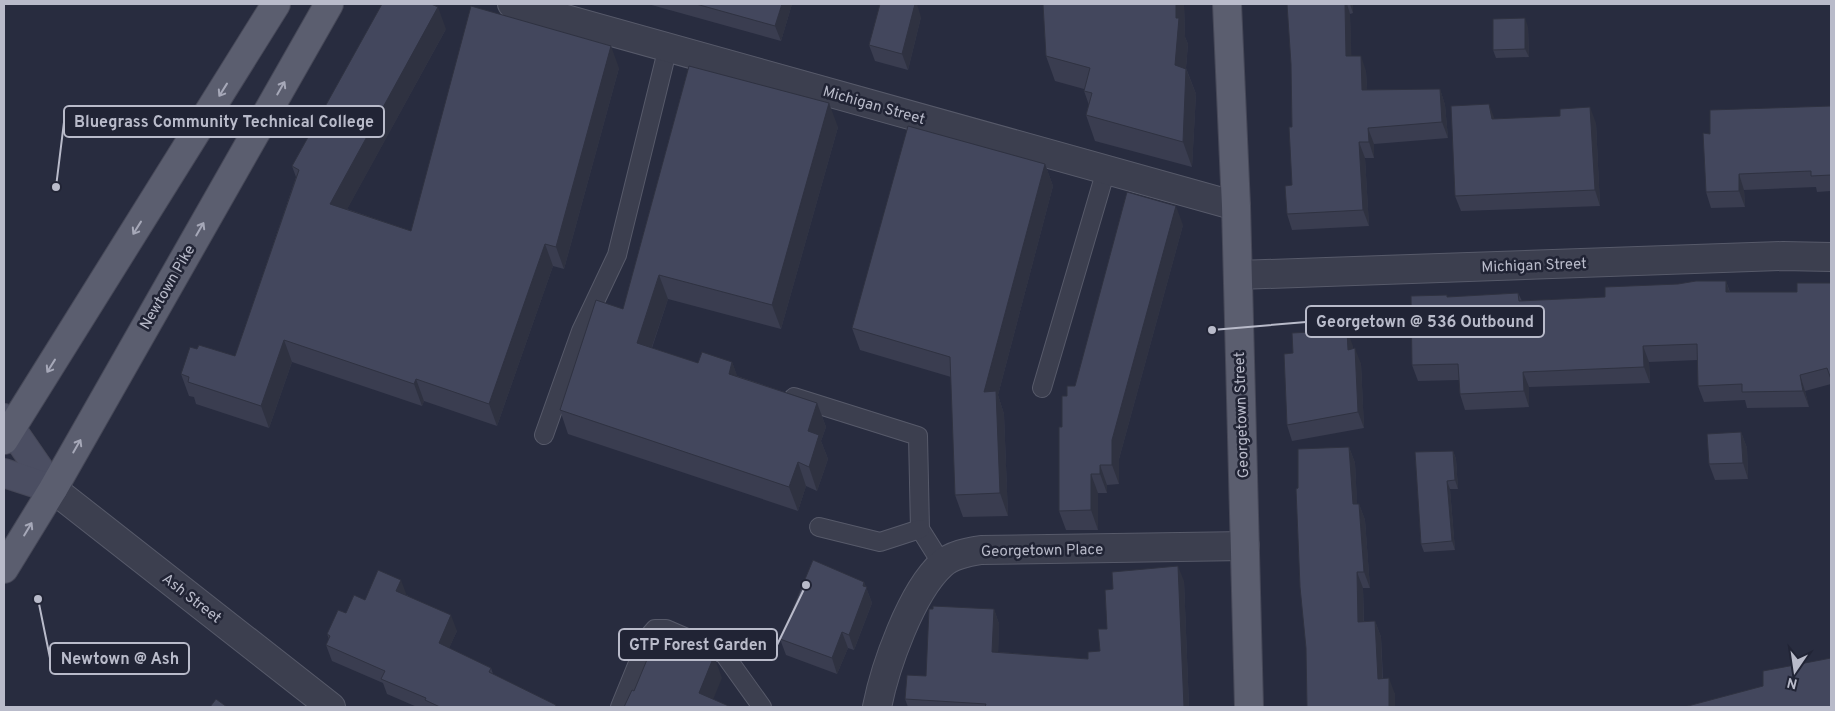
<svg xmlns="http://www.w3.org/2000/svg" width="1835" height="711" font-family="Overpass,sans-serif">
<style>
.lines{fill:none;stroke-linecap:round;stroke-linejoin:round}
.lane-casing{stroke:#575a6a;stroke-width:20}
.street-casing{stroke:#575a6a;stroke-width:30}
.secondary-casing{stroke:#464858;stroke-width:30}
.primary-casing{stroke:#464858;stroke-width:30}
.lane{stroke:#3c3f4f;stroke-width:18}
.street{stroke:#3c3f4f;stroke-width:28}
.secondary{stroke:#4b4e62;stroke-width:28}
.primary{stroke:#5b5e6f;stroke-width:28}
.wall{fill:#3a3d50}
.shaded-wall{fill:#2f3241}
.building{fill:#43475d;stroke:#2f3241}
.oneway{stroke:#a6a8b8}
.labels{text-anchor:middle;stroke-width:5;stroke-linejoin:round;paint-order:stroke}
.street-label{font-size:15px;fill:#b9bbca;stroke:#212435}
.leader{fill:none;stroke:#b9bbca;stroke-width:2}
.callout-dot{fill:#b9bbca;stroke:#212435;stroke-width:2}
.callout{fill:#212435;stroke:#b9bbca;stroke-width:2}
.callout-label{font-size:16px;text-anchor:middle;font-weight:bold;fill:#b9bbca}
</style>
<rect width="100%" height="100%" fill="#282c3f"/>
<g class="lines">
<g class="lane-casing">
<g id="lane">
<path d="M1042 388 1106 170"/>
<path d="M794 397 918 436 920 529 942 564"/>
<path d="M544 435 581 331 617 255 668 47"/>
<path d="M819 527 880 542 920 529"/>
<path d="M620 707 649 636 655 629H666L724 654 762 707"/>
</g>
</g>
<g class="street-casing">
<g id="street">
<path d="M512 4 1236 206"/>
<path d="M1238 275 1783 256 1831 257"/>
<path d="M53 489 331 707"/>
<path d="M877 707C885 667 911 592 942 564 952 555 968 552 981 550L1245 546"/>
</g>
</g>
<g class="secondary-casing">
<g id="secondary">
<path d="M4 418 53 489"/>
<path d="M4 473 53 489"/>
</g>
</g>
<g class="primary-casing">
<g id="primary">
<path d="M1227 4 1236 206 1249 707"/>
<path d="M4 440 276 4"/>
<path d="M4 569 53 489 329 4"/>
</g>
</g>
<use href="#lane" class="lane"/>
<use href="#street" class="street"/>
<use href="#secondary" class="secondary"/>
<use href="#primary" class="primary"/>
</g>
<g class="wall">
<path d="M648 4H792L781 41Z"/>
<path d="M1043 4H1184L1185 37 1188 44 1186 68 1196 94 1192 167 1095 141 1086 115 1089 105 1084 91V89L1055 81 1046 56Z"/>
<path d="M1287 4H1353V13L1350 14 1351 56 1366 71 1367 90 1440 89 1445 105 1448 138 1374 144V158H1365L1369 226 1292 230 1287 214 1292 185V127L1291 64Z"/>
<path d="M921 17 908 70 875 61 869 45Z"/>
<path d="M1528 27 1529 57 1496 58 1493 50Z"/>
<path d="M446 29 347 209 411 231 619 68 564 269 553 266 497 426 424 401 422 406 292 362 269 428 196 404 194 397 189 396 181 374 197 349 235 356 296 177 292 166Z"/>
<path d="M689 66 838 127 781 329 668 299 652 348 698 363 732 362 737 376 817 403 826 427 821 441 828 459 817 491 806 486 798 511 568 434 560 410 623 309Z"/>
<path d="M1831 106V191L1817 192 1816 187 1744 190 1745 207 1711 208 1706 192 1710 134Z"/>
<path d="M1494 119 1596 123 1600 206 1461 211 1455 196Z"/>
<path d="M1045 164 1053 186 998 395 1004 414 1008 516 963 517 955 495 951 377 860 350 852 328Z"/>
<path d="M1183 225 1119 459V484L1107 485V493H1098V530H1066L1059 511 1062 427 1075 386Z"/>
<path d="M1726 281 1730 292H1797L1831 283V384L1805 391 1809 407 1747 408 1745 400 1704 402 1698 386V360L1649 362 1650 383 1529 387V407L1465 410 1460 394 1459 380 1418 381 1412 365 1448 297 1518 293 1522 301 1605 297 1678 284Z"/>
<path d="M1353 346V349L1361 364 1364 428 1292 441 1287 425 1293 353Z"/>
<path d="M1741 432 1747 448 1748 479 1715 480 1709 464Z"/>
<path d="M1349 447 1355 463 1357 504H1359L1365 520 1370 588H1363L1364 621H1375L1381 637 1383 678 1395 694V707H1307L1306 648 1298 488Z"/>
<path d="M1453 451 1456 459 1458 489H1450L1455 550 1424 552 1421 544Z"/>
<path d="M1184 581 1189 707H908L905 699 926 676 994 609 999 624 998 652 1088 659 1100 651 1107 629 1113 589Z"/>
<path d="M864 582 872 603 854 650 848 648 837 674 786 655 780 639Z"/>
<path d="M407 595 457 631 449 648 491 668 493 674 557 707H417L387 694 383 683 332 661 326 645 329 639 327 634 346 613 365 600Z"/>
</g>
<g class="shaded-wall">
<path d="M782 4H792L781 41 775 26Z"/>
<path d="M915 4H917L921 17 908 70 902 54Z"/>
<path d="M1176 4H1184L1185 37 1188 44 1184 91 1175 65 1176 18Z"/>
<path d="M1345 4H1347L1350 14 1352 72 1346 56Z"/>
<path d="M1350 4H1353V13Z"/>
<path d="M438 7 446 29 338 226 330 204Z"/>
<path d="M1525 18 1528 27 1529 57 1525 49Z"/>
<path d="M611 46 619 68 564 269 556 247Z"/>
<path d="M1361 56 1366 71 1368 106 1362 90Z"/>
<path d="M1186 69 1196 94 1192 167 1183 142Z"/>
<path d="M1440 89 1445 105 1448 138 1442 122Z"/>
<path d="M829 103 838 127 781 329 772 305Z"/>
<path d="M1489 104 1495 120 1492 119Z"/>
<path d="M1590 107 1596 123 1600 206 1595 190Z"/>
<path d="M1368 128 1374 144V158L1369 142Z"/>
<path d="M1359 142 1365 158 1369 226 1363 210Z"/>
<path d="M1045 164 1053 186 998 395 1004 414 1008 516 1000 493 984 392Z"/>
<path d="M1739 174 1744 190 1745 207 1739 191Z"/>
<path d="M1176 206 1183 225 1119 459V484L1112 465V440Z"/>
<path d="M545 244 553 266 497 426 489 404Z"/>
<path d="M659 275 668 299 645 367 637 343Z"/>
<path d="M1726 281 1731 297 1726 292Z"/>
<path d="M1347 330 1353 346 1354 366 1348 350Z"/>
<path d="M284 340 292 362 269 428 261 406Z"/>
<path d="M1643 346 1649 362 1650 383 1644 367Z"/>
<path d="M1355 348 1361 364 1364 428 1358 412Z"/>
<path d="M732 362 741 386 729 374Z"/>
<path d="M1523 372 1529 387V407L1524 391Z"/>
<path d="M1800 375 1805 391 1809 407 1803 391Z"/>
<path d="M416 379 424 401 422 406 414 384Z"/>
<path d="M817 403 826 427 821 441 828 459 817 491 809 467 808 431Z"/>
<path d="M1741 432 1747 448 1748 479 1743 463Z"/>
<path d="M1349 447 1355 463 1358 520 1353 504Z"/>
<path d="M1453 451 1456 459 1458 489 1455 480Z"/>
<path d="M798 462 806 486 798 511 789 487Z"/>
<path d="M1100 465 1107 485V493L1100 474Z"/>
<path d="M1091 474 1098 493V530L1091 510Z"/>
<path d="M1447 481 1450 489 1455 550 1452 541Z"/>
<path d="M1359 504 1365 520 1370 588 1364 572Z"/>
<path d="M1178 566 1184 581 1189 707H1184Z"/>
<path d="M1357 572 1363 588 1364 637 1358 622Z"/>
<path d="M401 580 407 596 396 591Z"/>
<path d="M864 582 872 603 854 650 849 635Z"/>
<path d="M994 609 999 624 998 667 992 652Z"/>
<path d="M451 615 457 631 444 659 439 643Z"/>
<path d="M1375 621 1381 637 1383 695 1378 679Z"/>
<path d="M842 632 848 648 837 674 832 658Z"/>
<path d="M714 656 722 678 710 707 699 693Z"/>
<path d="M1389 678 1395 694V707H1389Z"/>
</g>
<g class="building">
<path d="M382 4H431L438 7 330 204 411 231 471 6 611 46 556 247 545 244 489 404 416 379 414 384 284 340 261 406 188 382 189 377 181 374 190 347 197 349 199 345 235 356 299 170 292 166Z"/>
<path d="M696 4H782L775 26Z"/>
<path d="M880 4H915L902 54 869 45Z"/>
<path d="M1043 4H1176V18H1179L1175 65 1186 69 1183 142 1086 115 1092 93 1084 91 1090 68 1046 56Z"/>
<path d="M1287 4H1345L1346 56H1361L1362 90 1440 89 1442 122 1368 128 1369 142H1359L1363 210 1287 214 1285 186 1292 185 1289 127H1292L1291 64Z"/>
<path d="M1525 18V49L1493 50V19Z"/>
<path d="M689 66 829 103 772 305 659 275 637 343 698 363 702 352 732 362 729 374 817 403 808 431 819 435 809 467 798 462 789 487 560 410 596 300 623 309Z"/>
<path d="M1489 104 1492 119 1560 116V109L1590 107 1595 190 1455 196 1451 106Z"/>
<path d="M1831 106V175L1811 176V171L1739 174V191L1706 192 1703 133 1710 134V110Z"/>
<path d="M908 126 1045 164 984 392 996 391 1000 493 955 495 950 357 852 328Z"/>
<path d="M1127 192 1176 206 1112 440V465H1100V474H1091V510L1059 511V427H1062V396H1067V386H1075Z"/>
<path d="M1696 281H1726V292H1797V283H1831V379L1827 368 1800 375 1803 391 1742 392V384L1698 386 1697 344 1643 346 1644 367 1523 372 1524 391 1460 394 1458 364 1412 365 1411 296 1447 295V297L1518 293 1519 301 1605 297V287L1678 284Z"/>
<path d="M1347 330 1348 350 1355 348 1358 412 1287 425 1284 354 1293 353 1292 333Z"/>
<path d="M1741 432 1743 463 1709 464 1707 434Z"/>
<path d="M1349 447 1353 504H1359L1364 572H1357L1358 622 1375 621 1378 679 1389 678V707H1307L1306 648 1300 587 1296 489 1298 488V449Z"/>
<path d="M1453 451 1455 480 1447 481 1452 541 1421 544 1415 452Z"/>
<path d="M813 560 864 582 863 586 867 587 849 635 842 632 832 658 780 639Z"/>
<path d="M1178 566 1184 707H985L986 704 905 699 907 675 926 676 929 609H933V606L994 609 992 652 1088 659V652L1100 651 1098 629H1107L1105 590 1113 589 1112 572Z"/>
<path d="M378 570 401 580 396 591 451 615 439 643 491 668 489 672 556 705 555 707H440L425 700 426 698 381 679 385 671 326 645 330 636 327 634 338 610 346 613 354 595 365 600Z"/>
<path d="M658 633 714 656 699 693 731 707H624L632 690 634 691Z"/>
<path d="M1831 658V707H1684L1763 686V671Z"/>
<path d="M216 699 227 707H210Z"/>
</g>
<defs><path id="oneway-shaft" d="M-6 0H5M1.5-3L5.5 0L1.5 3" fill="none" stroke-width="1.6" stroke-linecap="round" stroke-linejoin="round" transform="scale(1.25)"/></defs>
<g class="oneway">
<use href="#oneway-shaft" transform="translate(281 88) rotate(-60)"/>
<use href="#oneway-shaft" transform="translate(223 90) rotate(122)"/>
<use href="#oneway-shaft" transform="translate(137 228) rotate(122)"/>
<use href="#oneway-shaft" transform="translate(200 229) rotate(-60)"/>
<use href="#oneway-shaft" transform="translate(51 366) rotate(122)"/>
<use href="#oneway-shaft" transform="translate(77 446) rotate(-60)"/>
<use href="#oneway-shaft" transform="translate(28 529) rotate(-59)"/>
</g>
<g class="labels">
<g class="street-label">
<text transform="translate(874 105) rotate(16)" y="5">Michigan Street</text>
<text transform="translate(1534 265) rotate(-2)" y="5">Michigan Street</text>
<text transform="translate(167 287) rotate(-60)" y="5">Newtown Pike</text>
<text transform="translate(1241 415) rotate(-92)" y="5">Georgetown Street</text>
<text transform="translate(1042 550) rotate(-1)" y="5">Georgetown Place</text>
<text transform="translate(192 598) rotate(38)" y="5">Ash Street</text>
</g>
</g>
<path class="leader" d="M56 187L64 122M1212 330L1306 322M806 585L777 645M38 599L50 658"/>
<g class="callout-dot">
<circle cx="56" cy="187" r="5"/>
<circle cx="1212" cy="330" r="5"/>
<circle cx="806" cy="585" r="5"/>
<circle cx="38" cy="599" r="5"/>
</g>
<g class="callout">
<rect x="64" y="106" width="320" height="31" rx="5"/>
<rect x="1306" y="306" width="238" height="31" rx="5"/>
<rect x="619" y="629" width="158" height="31" rx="5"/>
<rect x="50" y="643" width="139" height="31" rx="5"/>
</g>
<g class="callout-label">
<text x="224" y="127">Bluegrass Community Technical College</text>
<text x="1425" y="327">Georgetown @ 536 Outbound</text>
<text x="698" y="650">GTP Forest Garden</text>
<text x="120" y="664">Newtown @ Ash</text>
</g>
<rect width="1835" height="711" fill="none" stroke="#b9bbca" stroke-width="10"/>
<g transform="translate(1795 671) rotate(193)" stroke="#212435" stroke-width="4" paint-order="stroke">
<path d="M0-4L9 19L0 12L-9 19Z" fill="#b9bbca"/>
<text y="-8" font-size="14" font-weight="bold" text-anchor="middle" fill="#b9bbca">N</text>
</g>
</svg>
